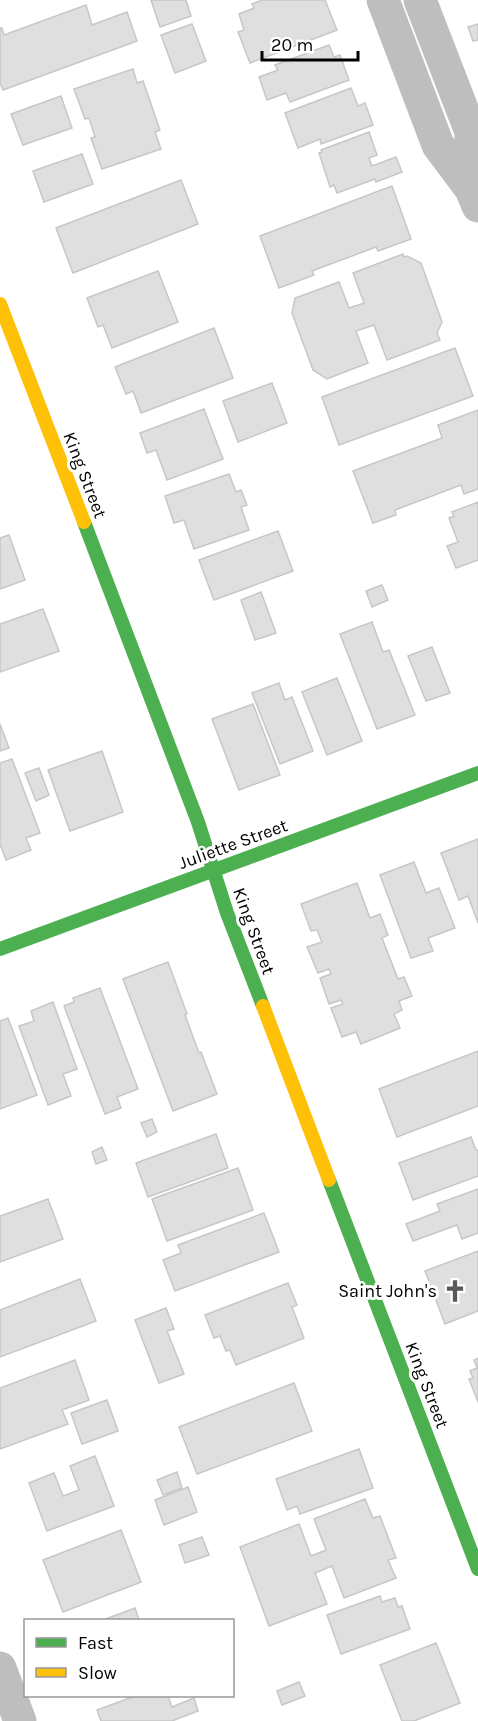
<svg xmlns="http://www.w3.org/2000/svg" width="478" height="1721" font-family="Karla,sans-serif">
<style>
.building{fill:#dfdfdf;stroke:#c7c7c7;stroke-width:1.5}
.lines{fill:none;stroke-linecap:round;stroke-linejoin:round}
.street{stroke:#bebebe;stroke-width:33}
.fast{stroke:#4caf50;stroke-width:14}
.slow{stroke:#ffc107;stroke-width:14}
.labels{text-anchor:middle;stroke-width:6;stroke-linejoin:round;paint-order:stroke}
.street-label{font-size:18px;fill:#000;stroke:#fff}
.poi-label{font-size:18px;fill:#000;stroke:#fff;text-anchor:end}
</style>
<rect width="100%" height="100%" fill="#fff"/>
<g class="building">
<path d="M151 0H186L191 16 160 27Z"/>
<path d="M262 0H325L337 30 250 63 238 32 244 30 239 14 254 8 252 4Z"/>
<path d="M86 5 92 25 127 12 137 41 3 90 0 83V28H2L4 35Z"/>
<path d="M192 24 206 61 175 73 161 35Z"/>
<path d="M478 24V40L473 41 468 27Z"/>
<path d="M329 45 334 57 340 55 349 80 290 102 286 93 267 100 259 77 278 70 275 65Z"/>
<path d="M133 69 137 83 143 81 160 130 155 132 161 149 102 169 91 138 95 137 89 118 85 119 74 89Z"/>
<path d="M351 88 358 106 365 103 373 125 321 144 320 139 298 148 285 113Z"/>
<path d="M61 96 72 128 23 145 11 114Z"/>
<path d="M369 132 377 155 369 158 372 166 396 157 402 172 376 182 375 179 337 193 334 185 330 187 319 153 322 152 321 150Z"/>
<path d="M82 154 93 184 44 202 33 171Z"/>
<path d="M181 180 198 224 73 273 56 228Z"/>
<path d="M392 186 411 239 378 251 376 247 312 271 314 275 279 288 260 236Z"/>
<path d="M403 254 404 257 407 256 421 263 442 322 437 333 440 340 387 360 374 325 356 331 368 363 327 379 313 370 292 313 295 298 339 282 349 308 364 303 353 273Z"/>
<path d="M158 271 178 322 112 348 103 325 98 327 87 298Z"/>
<path d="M214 328 233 378 141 413 133 391 126 394 115 367Z"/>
<path d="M455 348 473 396 339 445 322 397Z"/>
<path d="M272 383 287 423 238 442 223 401Z"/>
<path d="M204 409 223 459 167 480 156 450 147 453 140 433Z"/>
<path d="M478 410V489L464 494 461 485 395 510 396 515 373 523 353 471 442 438 438 425Z"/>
<path d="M229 474 236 492 241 490 247 505 241 507 249 530 194 549 184 520 174 523 165 496Z"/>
<path d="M478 502V560L456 568 447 546 458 542 449 518 454 516 452 512Z"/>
<path d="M278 531 293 571 214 600 199 560Z"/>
<path d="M9 535 25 580 0 589V538Z"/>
<path d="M382 585 388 600 372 607 366 591Z"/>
<path d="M261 592 276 633 255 640 241 600Z"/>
<path d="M43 609 59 651 0 672V624Z"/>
<path d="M372 622 383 652 389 650 415 715 377 729 340 634Z"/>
<path d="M432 647 450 693 426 701 408 656Z"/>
<path d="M337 678 362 741 327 755 302 692Z"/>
<path d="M279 683 285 700 292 697 313 751 280 764 252 693Z"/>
<path d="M253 704 280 775 239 790 212 719Z"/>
<path d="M0 724 9 748 0 751Z"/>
<path d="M102 751 123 812 70 831 48 770Z"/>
<path d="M12 759 40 833 26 838 31 850 6 860 0 844V763Z"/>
<path d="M39 768 49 795 36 801 25 773Z"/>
<path d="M478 839V923L468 896 459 900 441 853Z"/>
<path d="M414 862 426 893 439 888 455 928 428 938 433 951 411 958 380 875Z"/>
<path d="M357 883 370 918 380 914 388 935 382 938 398 979 404 977 412 996 399 1001 402 1010 394 1014 400 1028 361 1044 356 1032 342 1037 331 1008 343 1004 341 1000 329 1004 320 978 331 974 329 969 318 973 307 947 322 942 317 930 311 931 301 904Z"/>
<path d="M168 962 187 1014 185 1015 199 1053 201 1052 217 1094 173 1111 123 979Z"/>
<path d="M100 988 138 1089 117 1097 121 1108 105 1114 64 1006 74 1002 73 998Z"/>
<path d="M53 1002 77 1069 63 1074 71 1096 48 1105 19 1026 34 1021 31 1011Z"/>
<path d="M8 1018 37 1095 0 1109V1021Z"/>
<path d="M478 1051V1106L397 1137 379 1089Z"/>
<path d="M152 1119 157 1132 147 1137 141 1123Z"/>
<path d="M216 1134 228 1168 148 1197 136 1163Z"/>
<path d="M471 1137 476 1150H478V1176L413 1200 399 1163Z"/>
<path d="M102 1147 107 1160 96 1164 92 1152Z"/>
<path d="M238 1168 253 1210 167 1241 152 1199Z"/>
<path d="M478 1189V1233L462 1239 457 1225 413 1241 406 1224 440 1211 437 1204Z"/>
<path d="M48 1199 63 1239 0 1262V1216Z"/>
<path d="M264 1213 279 1252 175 1291 163 1260 181 1253 178 1245Z"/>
<path d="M478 1251V1311L445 1324 425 1271Z"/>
<path d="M80 1279 96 1321 0 1357V1310Z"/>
<path d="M288 1283 297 1305 292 1307 304 1338 236 1365 230 1350 226 1351 220 1336 214 1338 205 1315Z"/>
<path d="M166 1308 174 1329 167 1331 184 1374 159 1383 135 1320Z"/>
<path d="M478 1358V1402L469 1379 473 1378 470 1371 477 1368 474 1360Z"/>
<path d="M75 1360 89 1400 62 1410 68 1424 0 1449V1388Z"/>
<path d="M294 1383 312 1431 197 1474 179 1427Z"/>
<path d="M107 1400 118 1431 82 1444 71 1413Z"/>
<path d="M359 1449 373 1488 300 1514 297 1506 287 1510 276 1479Z"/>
<path d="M95 1456 114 1506 47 1531 29 1483 54 1473 63 1496 79 1490 70 1466Z"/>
<path d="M177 1472 182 1488 163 1495 157 1480Z"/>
<path d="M188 1487 197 1512 164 1525 155 1500Z"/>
<path d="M365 1499 373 1518 380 1516 396 1558 388 1560 396 1578 344 1598 332 1566 315 1573 327 1604 269 1626 240 1547 299 1524 311 1556 326 1550 314 1519Z"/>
<path d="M121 1530 141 1582 63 1612 43 1560Z"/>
<path d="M202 1537 209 1555 185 1563 179 1545Z"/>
<path d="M380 1596 382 1602 395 1598 398 1607 402 1606 410 1629 341 1654 327 1615Z"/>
<path d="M135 1608 139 1620H103Z"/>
<path d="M436 1643 460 1703 414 1721H402L380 1665Z"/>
<path d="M299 1682 305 1696 282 1705 277 1691Z"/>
<path d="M135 1696H168L172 1707 194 1698 198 1711 172 1721H101L97 1710Z"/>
</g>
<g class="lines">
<g class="street">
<path d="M383 0 438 145 471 189 478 206"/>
<path d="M420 0 471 132V189"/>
<path d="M0 1668 20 1721"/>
</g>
<g class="fast">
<path d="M84 522 198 822 227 913 263 1006"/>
<path d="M0 949 478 773"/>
<path d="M329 1180 478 1569"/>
</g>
<g class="slow">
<path d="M0 304 84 522"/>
<path d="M263 1006 329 1180"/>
</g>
</g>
<defs>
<g id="church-bare" transform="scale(1.8)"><path d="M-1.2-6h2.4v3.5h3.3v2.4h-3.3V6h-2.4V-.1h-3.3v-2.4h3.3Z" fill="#595959" stroke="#fff" stroke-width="2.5" paint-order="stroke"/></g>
</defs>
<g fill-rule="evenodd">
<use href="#church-bare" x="455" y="1291"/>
</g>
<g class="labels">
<g class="street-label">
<text transform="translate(85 475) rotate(69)" y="6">King Street</text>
<text transform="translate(233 844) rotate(-20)" y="6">Juliette Street</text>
<text transform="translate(254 931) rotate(70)" y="6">King Street</text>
<text transform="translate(427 1385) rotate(69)" y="6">King Street</text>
</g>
<g class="poi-label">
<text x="437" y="1297">Saint John's</text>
</g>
</g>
<rect x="24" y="1619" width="210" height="78" fill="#ffffff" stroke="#999999" stroke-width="1.5"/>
<rect x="36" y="1638" width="30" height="9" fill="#4caf50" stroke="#999999" stroke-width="1.5"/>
<text x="78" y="1649" font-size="18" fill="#000000">Fast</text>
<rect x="36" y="1668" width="30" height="9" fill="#ffc107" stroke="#999999" stroke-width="1.5"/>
<text x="78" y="1679" font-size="18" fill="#000000">Slow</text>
<path d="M262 51v9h96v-9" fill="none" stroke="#000000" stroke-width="3"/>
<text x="271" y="51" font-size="18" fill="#000000" stroke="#ffffff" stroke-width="4.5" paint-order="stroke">20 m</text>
</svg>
